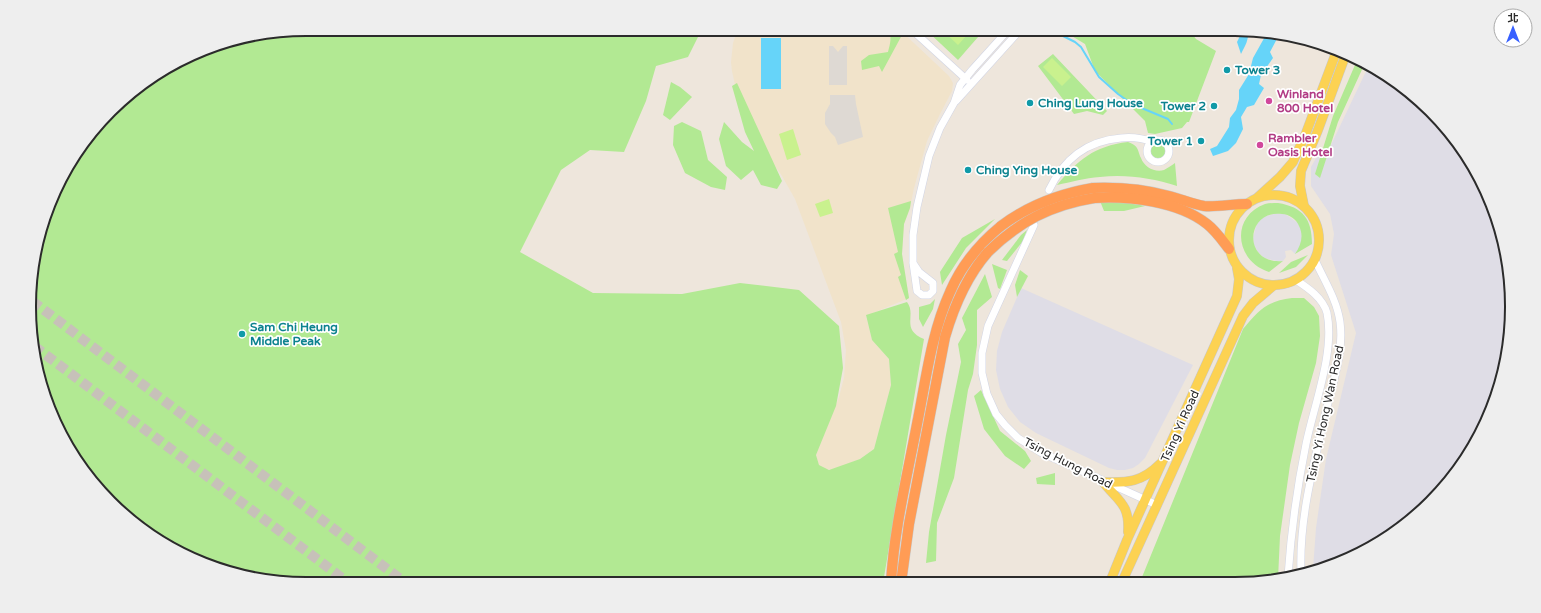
<svg xmlns="http://www.w3.org/2000/svg" width="1541" height="613" font-family="'Varela Round','Noto Sans TC',sans-serif">
<style>
.industrial{fill:#dfdde6}
.education{fill:#f1e3ca}
.green{fill:#b2e993}
.pitch{fill:#c9f18e}
.plaza{fill:#ded9d3}
.water{fill:#66d4f9}
.lines{fill:none;stroke-linecap:round;stroke-linejoin:round}
.stream{stroke:#66d4f9;stroke-width:2}
.highway-tunnel{stroke:#c7c1b9;stroke-width:10;stroke-dasharray:10 5;stroke-linecap:butt}
.minor-casing{stroke:#d1d5e5;stroke-width:8}
.major-casing{stroke:#c8c8c8;stroke-width:10}
.highway-casing{stroke:#c8c8c8;stroke-width:11}
.minor{stroke:#fff;stroke-width:7}
.major{stroke:#fcd252;stroke-width:9}
.highway{stroke:#ff9c55;stroke-width:10}
.highway-bridge-casing{stroke:#c8c8c8;stroke-width:11;stroke-linecap:butt}
.highway-bridge{stroke:#ff9c55;stroke-width:10}
.culture-dot{fill:#0f9aa8;stroke:#fff;stroke-width:1.5}
.hotel-dot{fill:#d1479c;stroke:#fff;stroke-width:1.5}
.labels{text-anchor:middle;stroke-width:3.5;stroke-linejoin:round;paint-order:stroke}
.culture-label{font-size:12px;font-weight:bold;fill:#0d838f;stroke:#fff;text-anchor:start}
.hotel-label{font-size:12px;font-weight:bold;fill:#b23c85;stroke:#fff;text-anchor:start}
.street-label{font-size:12px;fill:#2b2b2b;stroke:#fff}
.rim{fill:none;stroke:#2b2b2b;stroke-width:2}
</style>
<rect width="100%" height="100%" fill="#eee6dc"/>
<g class="industrial">
<path d="M1369 65 1404 86 1443 124 1475 168 1497 218 1510 271 1511 325 1502 379 1475 445 1418 515 1357 555 1313 569 1316 528 1326 459 1356 333 1331 255 1334 234 1330 214 1311 186V167L1319 153 1331 145Z"/>
<path d="M1277 213 1285 214 1298 223 1302 231V239L1300 248 1295 254 1291 250 1285 251 1286 257 1283 261H1277L1264 258 1258 252 1254 245 1253 238 1257 223 1263 217Z"/>
<path d="M1021 288 1193 365 1145 458 1139 464 1133 468 1125 470H1117L1109 468 1036 433 1020 422 1008 407 1000 389 996 370 997 351 1002 332Z"/>
</g>
<path class="education" d="M738 29H899L949 76 953 83 952 91 939 116 927 141 914 188 910 208 904 224 902 254 909 298 866 316 872 340 889 359 891 385 874 449 860 459 833 470 826 469 819 465 816 455 839 397 844 378 846 350 841 322 795 199 782 176 767 155 736 89 732 71 731 62 733 43Z"/>
<g class="green">
<path d="M307 29H702L688 57 656 66 646 101 624 152 590 150 561 170 520 252 593 293 682 294 740 283 799 290 839 326 843 368 836 406 816 455 819 465 829 470 860 459 874 449 891 385 889 359 872 340 866 315 907 302C917 315 900 329 924 339L883 583 307 584 234 574 184 555 138 527 76 460 50 412 34 361 31 270 44 217 66 168 124 98 168 66 217 44Z"/>
<path d="M887 29H901L902 35 882 72 879 66 862 70 861 61 869 55 888 52C890 44 893 35 887 29Z"/>
<path d="M925 29H985L958 60Z"/>
<path d="M1060 29H1188L1196 39 1216 51 1189 122H1187L1182 128 1155 134 1148 133 1145 121 1095 71 1085 44Z"/>
<path d="M1053 54 1107 111 1103 115 1087 111 1074 114 1038 66Z"/>
<path d="M1358 58 1365 63 1338 122 1320 178 1315 174 1333 116Z"/>
<path d="M671 82 680 87 692 97 670 120 663 115Z"/>
<path d="M737 83 782 181 777 189 761 185 753 170 741 180 726 166 719 139 724 122 742 142 754 151 745 132 732 86Z"/>
<path d="M682 122 701 131 708 160 727 177 725 190 711 187 685 173 673 145 674 126Z"/>
<path d="M1128 142C1139 146 1137 149 1141 158 1144 167 1155 173 1164 170 1168 168 1172 165 1175 163L1177 186C1152 178 1126 174 1100 177 1085 178 1071 182 1057 185 1078 160 1094 146 1128 142Z"/>
<circle cx="1158" cy="151" r="8"/>
<path d="M911 201 910 208 904 224 902 254 909 298 906 300 898 277 901 275 894 254 898 252 888 208Z"/>
<path d="M1100 201 1123 202 1145 206 1124 211H1104Z"/>
<path d="M1278 203C1303 207 1312 219 1312 244L1295 254C1301 245 1304 236 1299 226 1297 220 1289 214 1282 214 1245 209 1242 265 1283 261L1269 272C1235 261 1230 217 1265 204 1269 203 1274 203 1278 203Z"/>
<path d="M995 219 966 248 942 285 940 272 962 238Z"/>
<path d="M1027 230 1023 241 1007 261 1002 260 1021 235Z"/>
<path d="M1308 255 1296 267 1279 273 1291 262Z"/>
<path d="M992 264 1007 270 1000 289 998 288Z"/>
<path d="M1020 270 1028 276 1017 297 1015 285Z"/>
<path d="M985 274 992 297 977 310V345L973 374 968 390 954 478 937 523 936 561 926 563 929 532 946 435 961 362 958 344 966 330 962 318Z"/>
<path d="M1292 298H1304L1314 307 1319 316 1320 336 1316 363 1299 423 1290 465 1280 536 1278 579 1271 582H1140L1243 329C1259 310 1267 301 1292 298Z"/>
<path d="M935 299 933 309 923 327 919 319V307L930 304Z"/>
<path d="M981 390 1000 431 1025 451 1031 461 1024 469 1005 456 984 429 974 396Z"/>
<path d="M1055 473V485L1037 484 1036 478Z"/>
</g>
<g class="pitch">
<path d="M941 29H962L968 34 958 45Z"/>
<path d="M1052 58 1071 77 1062 86 1043 67Z"/>
<path d="M793 129 801 155 787 160 779 134Z"/>
<path d="M829 199 833 213 820 217 815 204Z"/>
</g>
<g class="plaza">
<path d="M829 46H833L838 52 843 46H847V85H829Z"/>
<path d="M830 95H855L856 104 863 137 838 145 835 137 831 133 825 124V113L830 104Z"/>
</g>
<g class="water">
<path d="M1240 30 1248 31C1249 40 1245 46 1241 54L1237 42 1241 34Z"/>
<path d="M1267 33 1279 35 1270 52 1273 58 1261 75 1259 84 1264 88 1254 105 1247 107 1241 117 1243 129 1236 143 1228 151 1213 156 1210 149 1217 146 1229 127 1230 118 1236 110 1239 99V90L1249 74 1253 58Z"/>
<rect x="761" y="38" width="20" height="51"/>
</g>
<g class="lines">
<path class="stream" d="M1049 29 1075 42 1081 47 1099 77 1118 94 1132 104 1168 119 1172 124"/>
<g class="highway-tunnel">
<path d="M32 301 407 584"/>
<path d="M34 346 350 584"/>
</g>
<g class="minor-casing">
<g id="minor">
<path d="M911 29 967 80"/>
<path d="M956 101 1021 29"/>
<circle cx="1158" cy="151" r="11"/>
<path d="M1049 190C1064 159 1086 141 1121 138 1131 137 1142 138 1152 142"/>
<path d="M1034 225 988 326 982 353V373L987 394 996 414 1005 425 1018 438 1040 452 1157 505"/>
<path d="M913 263 919 272 933 283V291L929 295H922L917 291 913 263V235L917 207 929 156 940 128 954 103 960 85 972 70 1009 29"/>
<path d="M1301 572C1299 518 1314 464 1326 411 1333 382 1344 352 1340 322 1337 300 1324 280 1315 260"/>
<path d="M1288 576C1291 532 1297 488 1306 444 1314 405 1335 352 1327 313 1323 298 1308 288 1296 280"/>
</g>
</g>
<g class="major-casing">
<g id="major">
<circle cx="1274" cy="240" r="45"/>
<path d="M1258 197 1280 177 1293 162 1306 133 1337 50"/>
<path d="M1304 206 1300 186 1301 171 1318 130 1346 54"/>
<path d="M1103 482C1128 483 1142 482 1160 464"/>
<path d="M1103 482C1118 501 1130 504 1128 532"/>
<path d="M1110 582 1127 540 1237 296 1239 279 1237 268"/>
<path d="M1122 582 1243 316 1253 303 1273 286"/>
</g>
</g>
<g class="highway-casing">
<g id="highway">
<path d="M1093 188C1119 187 1143 189 1169 196 1181 199 1192 204 1204 206 1218 207 1232 204 1247 204"/>
<path d="M1094 198C1129 196 1178 201 1207 224 1216 231 1222 240 1229 249"/>
<path d="M891 583C894 529 907 477 917 424 926 380 931 334 950 292 961 266 979 244 1001 226"/>
<path d="M901 583 909 524 945 337C954 306 966 277 988 252"/>
</g>
</g>
<use href="#minor" class="minor"/>
<use href="#major" class="major"/>
<use href="#highway" class="highway"/>
<g class="highway-bridge-casing">
<g id="highway-bridge">
<path d="M1001 226C1029 205 1058 194 1093 188"/>
<path d="M988 252C1019 222 1050 205 1094 198"/>
</g>
</g>
<use href="#highway-bridge" class="highway-bridge"/>
</g>
<g class="culture-dot">
<circle cx="1227" cy="70" r="4"/>
<circle cx="1030" cy="103" r="4"/>
<circle cx="1214" cy="106" r="4"/>
<circle cx="1201" cy="141" r="4"/>
<circle cx="968" cy="170" r="4"/>
<circle cx="242" cy="334" r="4"/>
</g>
<g class="hotel-dot">
<circle cx="1269" cy="101" r="4"/>
<circle cx="1260" cy="145" r="4"/>
</g>
<g class="labels">
<g class="culture-label">
<text x="1235" y="74">Tower 3</text>
<text x="1038" y="107">Ching Lung House</text>
<text x="1206" y="110" text-anchor="end">Tower 2</text>
<text x="1193" y="145" text-anchor="end">Tower 1</text>
<text x="976" y="174">Ching Ying House</text>
<text x="250" y="331">Sam Chi Heung<tspan x="250" dy="14">Middle Peak</tspan></text>
</g>
<g class="hotel-label">
<text x="1277" y="98">Winland<tspan x="1277" dy="14">800 Hotel</tspan></text>
<text x="1268" y="142">Rambler<tspan x="1268" dy="14">Oasis Hotel</tspan></text>
</g>
<g class="street-label">
<text transform="translate(1325 414) rotate(-78)" y="4">Tsing Yi Hong Wan Road</text>
<text transform="translate(1180 426) rotate(-66)" y="4">Tsing Yi Road</text>
<text transform="translate(1068 463) rotate(27)" y="4">Tsing Hung Road</text>
</g>
</g>
<path d="M0 0H1541V613H0ZM306 36H1235A270 270 0 0 1 1505 306V307A270 270 0 0 1 1235 577H306A270 270 0 0 1 36 307V306A270 270 0 0 1 306 36Z" fill="#eee" fill-rule="evenodd"/>
<path class="rim" d="M306 36H1235A270 270 0 0 1 1505 306V307A270 270 0 0 1 1235 577H306A270 270 0 0 1 36 307V306A270 270 0 0 1 306 36Z"/>
<g transform="translate(1513 28)"><circle r="19" fill="#ffffff" stroke="#aaaaaa"/>
<path d="M0-3L7 15L0 10L-7 15Z" fill="#3760ff"/>
<text y="-6" font-size="11" font-weight="bold" text-anchor="middle" fill="#2b2b2b">北</text>
</g>
</svg>
